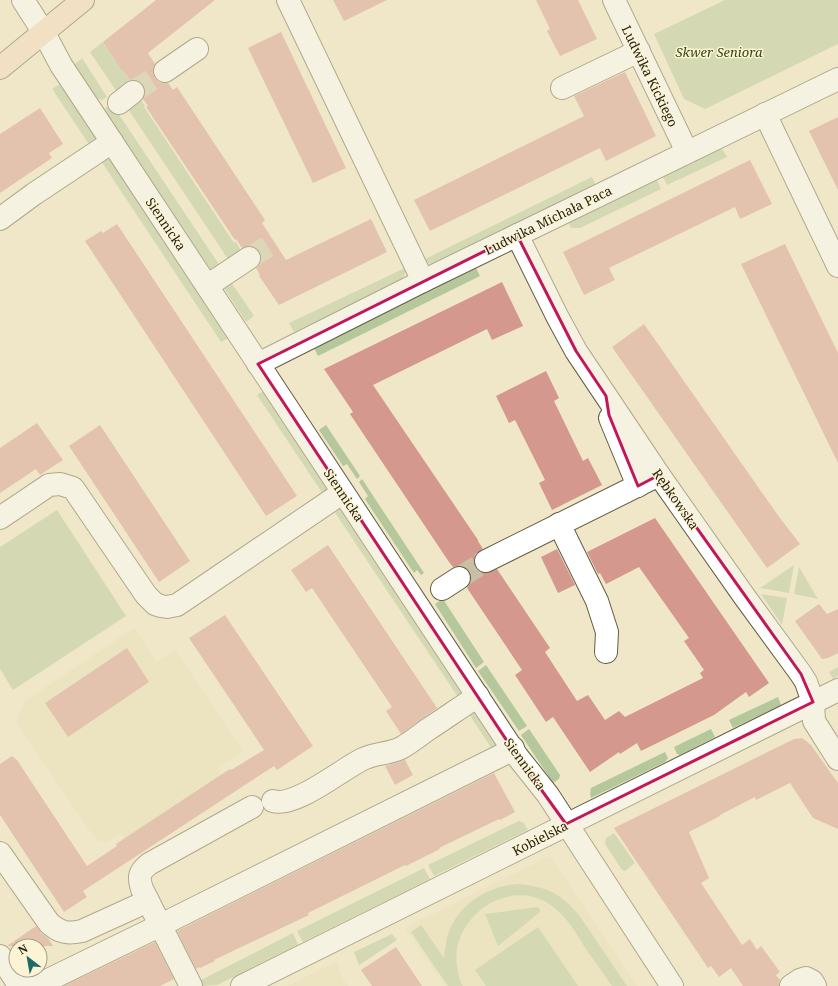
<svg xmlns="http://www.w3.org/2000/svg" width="838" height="986" font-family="'Noto Serif',serif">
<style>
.built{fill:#e8deb7}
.green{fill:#b4c89c}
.building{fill:#d4988f}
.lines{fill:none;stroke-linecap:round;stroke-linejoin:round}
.street-tunnel{stroke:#c7c0a5;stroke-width:22;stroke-dasharray:22 11;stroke-linecap:butt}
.street-casing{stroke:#645d42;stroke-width:24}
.secondary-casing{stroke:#645d42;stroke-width:24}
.street{stroke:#fff;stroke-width:22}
.secondary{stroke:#f5d8bf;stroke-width:22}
.marked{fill:none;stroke:#c2185b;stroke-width:3;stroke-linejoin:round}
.labels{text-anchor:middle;stroke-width:3;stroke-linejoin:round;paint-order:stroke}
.park-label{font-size:13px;font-style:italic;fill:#32460f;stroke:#fcf4d5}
.street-label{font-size:13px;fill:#262317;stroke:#fcf4d5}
</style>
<rect width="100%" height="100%" fill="#efe7c8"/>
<g class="built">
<path d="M134 628 157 662 175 650 243 751 218 768 222 775 125 839 121 833 107 842 96 840 16 722 25 701Z"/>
<path d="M550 856 637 986H445L405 928Z"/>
<path d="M337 961 341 976 348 986H287Z"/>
</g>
<g class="green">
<path d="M725 0H838V44L705 109 684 99 654 34Z"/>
<path d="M103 42 122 71 123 70 132 83 117 92 90 52Z"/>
<path d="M82 58 107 97 102 100 98 99 74 65Z"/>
<path d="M60 84 96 136V140L92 149 53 90V88Z"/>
<path d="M137 94 145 106 144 107 234 243 236 242 243 254 230 262 124 103Z"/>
<path d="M112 104 222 269 212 272 104 109Z"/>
<path d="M717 148 723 150 727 157 667 185 662 175Z"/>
<path d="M107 159 111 160 230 337 221 342 101 161Z"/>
<path d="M592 177 596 186 434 264 426 263 423 260Z"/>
<path d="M656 178 661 189 580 228H571L568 220Z"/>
<path d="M475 266 480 276 318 356 313 346Z"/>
<path d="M407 267C407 274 402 279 396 283L294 332 289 323Z"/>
<path d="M229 279 254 316 246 322 222 285Z"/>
<path d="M265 390 332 492 325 497 257 395Z"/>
<path d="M326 425 360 476 357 479 347 464 343 466 319 430Z"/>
<path d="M362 479 424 573 421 575 417 570 414 573 365 499 368 496 359 482Z"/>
<path d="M339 505 465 692 460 700 332 508Z"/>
<path d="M57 510 126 616 13 690 0 669V547Z"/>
<path d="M794 565 789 593 760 588Z"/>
<path d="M799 567 818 599 794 594Z"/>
<path d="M761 594 787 598 782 625Z"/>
<path d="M443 599 484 662 476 668 435 604Z"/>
<path d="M486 665 527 726 519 731 478 671Z"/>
<path d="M838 667V676L833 679 829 672Z"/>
<path d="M778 697 781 705 733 728 729 720Z"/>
<path d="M474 710 500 744 494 752 467 711Z"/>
<path d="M529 729 560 775 559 779 553 783 521 735Z"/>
<path d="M711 729 715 737 680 755 677 754 674 747Z"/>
<path d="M665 752 668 758 665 762 591 798 590 794 591 788Z"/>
<path d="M519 821 524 823 528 830 434 876 428 865Z"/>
<path d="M614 833 635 863 625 871 622 870 605 844 606 838Z"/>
<path d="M424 868 430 879 303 942 297 931Z"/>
<path d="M518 884C547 887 559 892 579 915L627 986H612C603 973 593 959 584 946 573 928 563 911 544 901 502 880 450 921 457 966 458 973 459 980 463 986H448L411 932 421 925 444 958C445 950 446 939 449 931 461 902 489 886 518 884Z"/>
<path d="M537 907 540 909V912L498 946 485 914Z"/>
<path d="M538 927 578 986H486L475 970Z"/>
<path d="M293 933 298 945 217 985 203 986 199 981Z"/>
<path d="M392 934 397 940 359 965 354 952Z"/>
</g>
<g class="building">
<path d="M156 0H215L148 53 155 64 153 72 155 78 159 82 168 83 173 90 177 87 265 220 262 223 286 260 371 219 387 252 279 305 259 276 260 275 256 268 260 264 261 258 259 251 255 247 249 246 242 248 236 239 235 240 146 107 148 106 143 99 145 91 143 85 137 80H130L123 70 122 71 103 42Z"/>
<path d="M333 0H387L344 21Z"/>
<path d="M536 0H578L597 39 560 56 547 31 550 29Z"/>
<path d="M281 32 346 168 313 183 248 48Z"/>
<path d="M625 72 656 136 606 161 600 148 430 231 414 200 584 116 574 96Z"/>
<path d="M40 108 63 144 49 153 52 158 0 193V134Z"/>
<path d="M838 117V190L809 131Z"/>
<path d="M750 160 772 204 740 219 735 207 609 268 615 280 584 295 563 252Z"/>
<path d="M117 224 297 496 266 516 85 241 101 231 103 233Z"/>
<path d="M785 244 838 353V463L741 264Z"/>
<path d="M502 282 523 326 492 340 487 329 373 385 478 540V541L483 549 475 554 474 561 475 567 479 571 485 573 497 569 550 648 545 652 577 701 588 695 605 720 619 711 625 717 703 678 700 673 704 670 684 641 689 638 639 567 606 584 600 573 598 574 587 552 655 518 769 683 749 697 746 692 714 715 641 751 637 743 620 754 619 752 590 772 553 717 546 722 515 675 522 670 467 588 470 583 471 578 470 572 464 567 459 566 453 567 449 562 350 414 353 412 324 369Z"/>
<path d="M644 324 777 514 800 544 767 568 612 347Z"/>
<path d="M546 371 559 398 554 401 583 461 588 458 602 485 552 510 539 483 545 480 515 420 509 423 496 396Z"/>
<path d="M37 423 63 460 40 475 36 469 0 493V448Z"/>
<path d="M100 425 190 561 159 582 69 446Z"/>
<path d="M328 545 437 708 401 734 386 711 392 707 312 588 306 592 291 570Z"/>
<path d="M557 549 575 585 558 593 541 557Z"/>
<path d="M819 604 827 614 838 609V653L828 658 822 659 795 621Z"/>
<path d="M225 615 313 746 277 770 274 766 83 891 87 897 64 912 0 815V764L12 756 17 760 87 866 117 846 116 844 213 780 230 769 231 770 264 750 189 638Z"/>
<path d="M127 648 149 682 68 737 45 703Z"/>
<path d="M802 738 811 745 838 783V829L813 818 790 783 756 800 755 797 720 815V816L689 832 709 878 701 883 742 945 750 939 757 950 761 946 780 972 776 975 780 980 779 986H743L731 968 719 977 711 966 708 968 614 828 794 739Z"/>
<path d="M405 760 413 775 395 785 385 766Z"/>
<path d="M494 773 515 812 500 820 499 819 439 848 440 849 406 866 405 865 308 913 309 915 214 960 215 961 200 968 199 967 196 969 177 931Z"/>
<path d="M36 926 41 933 48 938 53 946H7Z"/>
<path d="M155 942 174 979 160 986H64Z"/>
<path d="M396 947 422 986H372L361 970Z"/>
</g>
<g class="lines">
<g class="street-tunnel">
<path d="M133 92 165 71"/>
<path d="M249 258 274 243"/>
<path d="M459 578 486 561"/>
</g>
<g class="street-casing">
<g id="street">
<path d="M23 0 44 33 61 65 112 142 517 756 548 795 672 986"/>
<path d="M288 0 423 281"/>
<path d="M614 0 687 152"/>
<path d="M165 71 197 49"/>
<path d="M562 88 639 51"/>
<path d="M119 103 133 92"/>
<path d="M765 114 838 266"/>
<path d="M0 219 34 194 112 142"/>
<path d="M517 235 557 316 576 351 659 475 744 596 801 674 806 682 813 702 814 721 838 759"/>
<path d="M207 286 249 258"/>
<path d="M258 364 423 281 838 79"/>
<path d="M610 418 638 486"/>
<path d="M0 518 49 485 60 484 73 488 146 595 155 604 161 606 167 607 177 605 342 493"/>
<path d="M559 524 597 601 607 632 606 652"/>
<path d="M486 561 659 475"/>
<path d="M442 589 459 578"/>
<path d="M273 801C295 808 342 769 363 759 375 753 389 754 401 748 410 743 419 736 427 730 444 719 461 707 478 696"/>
<path d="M0 853 49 923C60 933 68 934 82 931L148 901"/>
<path d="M0 956 17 982 24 986"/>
<path d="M36 986 161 925 504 754 513 748"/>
<path d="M191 986 142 889C138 877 139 872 149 864L252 807"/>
<path d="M242 986 838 690"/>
<path d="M791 986 800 980 806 978 812 981 815 986"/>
</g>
</g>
<g class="secondary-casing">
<path id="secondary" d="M0 68 83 0"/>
</g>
<use href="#street" class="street"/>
<use href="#secondary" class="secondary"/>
</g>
<path d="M0 0H838V986H0ZM517 235 576 351 606 396 609 415 638 486 659 475 801 674 813 702 566 824 517 756 258 364Z" fill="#efe7c8" fill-opacity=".55" fill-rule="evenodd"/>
<path class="marked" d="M517 235 576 351 606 396 609 415 638 486 659 475 801 674 813 702 566 824 517 756 258 364Z"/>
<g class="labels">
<g class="park-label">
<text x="719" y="57">Skwer Seniora</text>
</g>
<g class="street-label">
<text transform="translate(650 76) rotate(64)" y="5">Ludwika Kickiego</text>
<text transform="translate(548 220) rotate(-26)" y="5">Ludwika Michała Paca</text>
<text transform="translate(166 224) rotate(56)" y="5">Siennicka</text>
<text transform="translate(344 495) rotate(56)" y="5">Siennicka</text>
<text transform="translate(676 499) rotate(55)" y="5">Rębkowska</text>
<text transform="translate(525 764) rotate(54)" y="5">Siennicka</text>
<text transform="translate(540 838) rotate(-27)" y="5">Kobielska</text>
</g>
</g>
<g transform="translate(28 958) rotate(329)"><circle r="19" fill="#fcf4d5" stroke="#a6a089"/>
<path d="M0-3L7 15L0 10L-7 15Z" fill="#1e6a68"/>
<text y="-6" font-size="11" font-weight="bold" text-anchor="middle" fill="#262317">N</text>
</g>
</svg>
